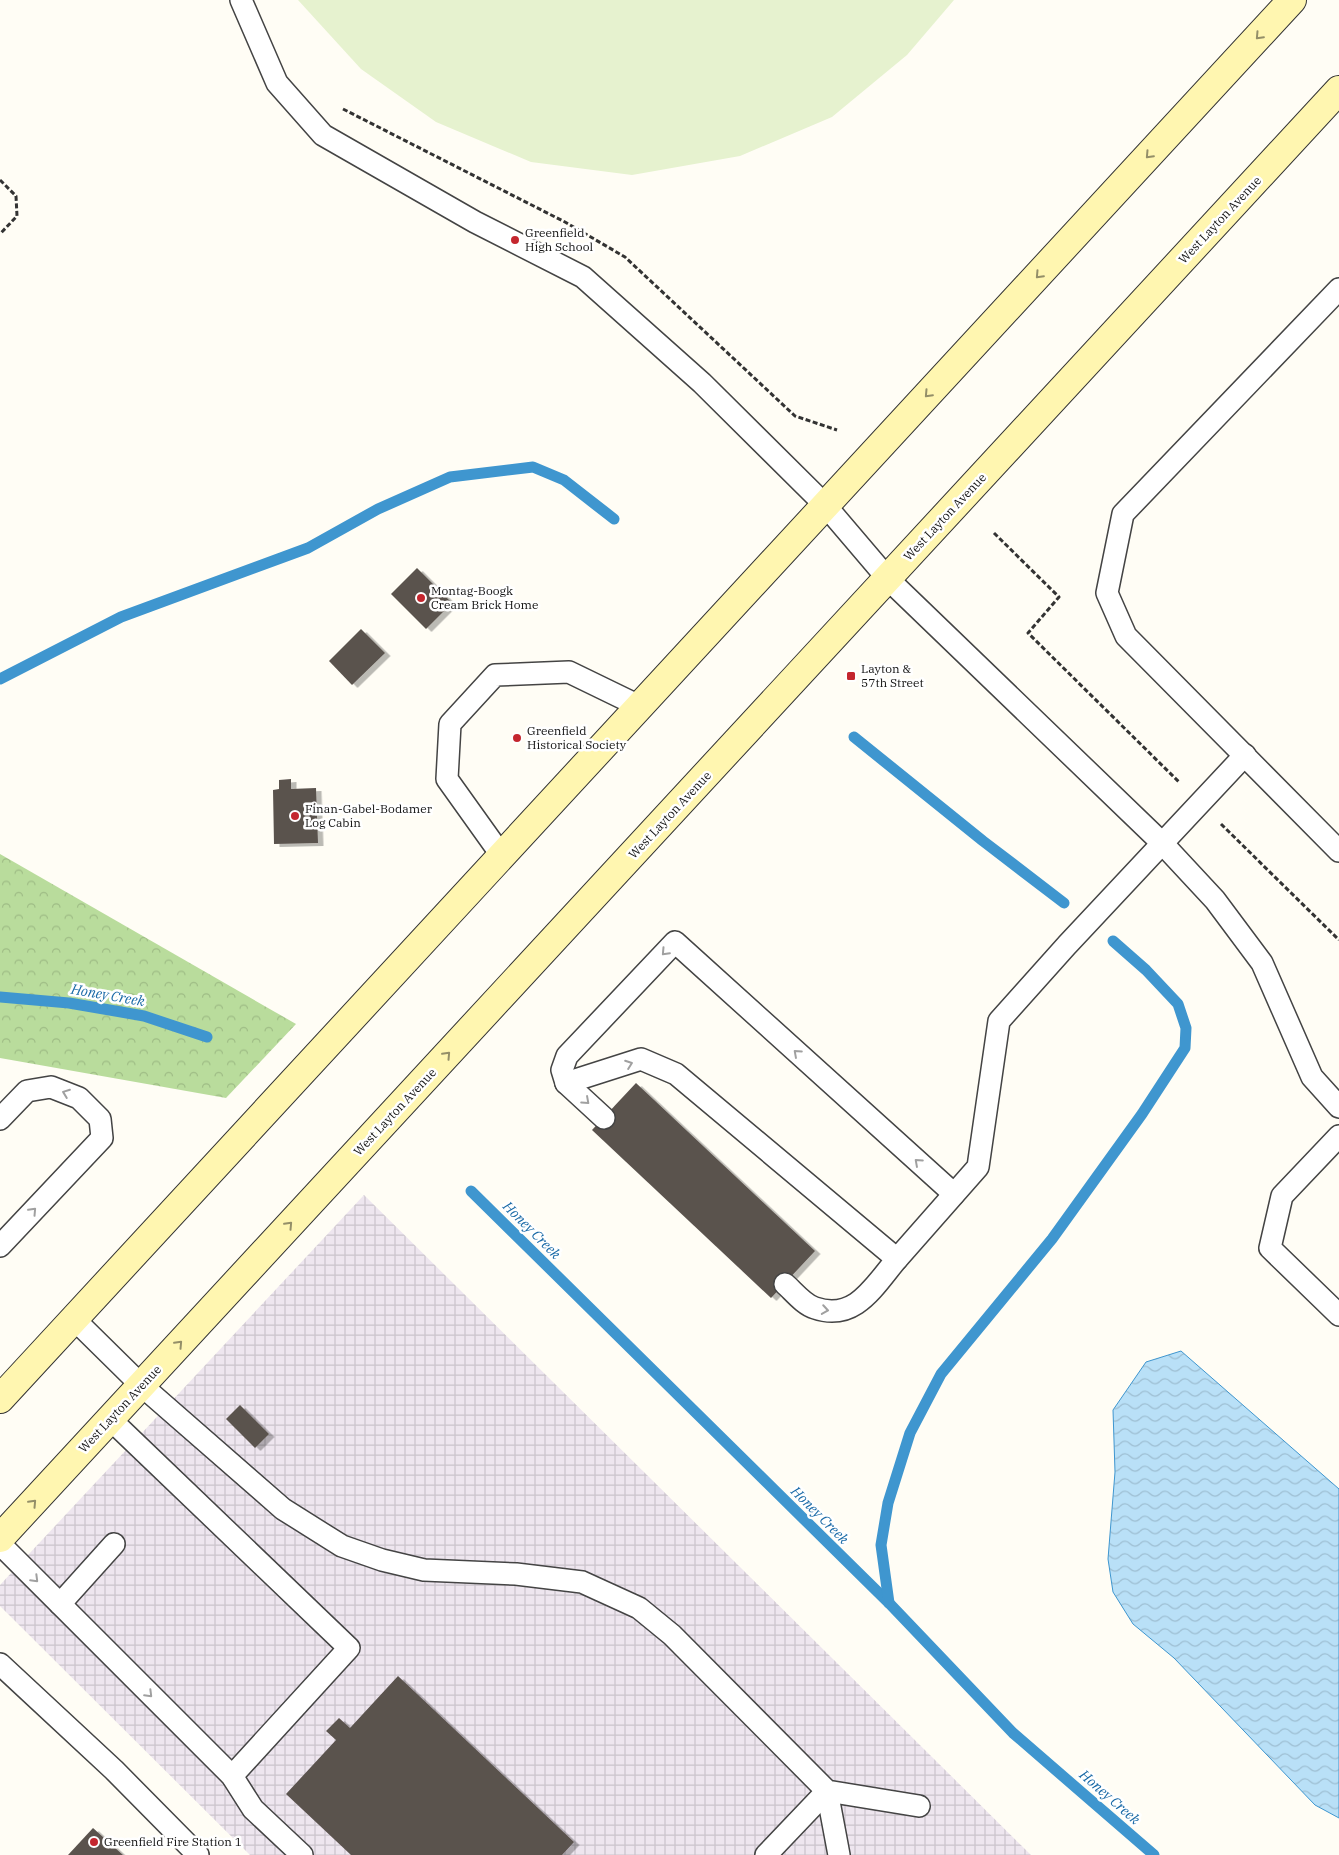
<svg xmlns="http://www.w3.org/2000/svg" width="1339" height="1855" font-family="'IBM Plex Serif',serif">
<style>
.industrial{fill:url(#industrial-grid)}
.forest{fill:url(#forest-crowns)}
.pitch{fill:#e6f2cf}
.water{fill:url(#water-waves);stroke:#3f96cf}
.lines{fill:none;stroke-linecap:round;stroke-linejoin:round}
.stream{stroke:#3f96cf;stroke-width:11}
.building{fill:#5a524d;filter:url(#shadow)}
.service-casing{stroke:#444;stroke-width:24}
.secondary-casing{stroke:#333;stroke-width:30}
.path{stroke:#333;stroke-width:3;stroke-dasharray:5 2.5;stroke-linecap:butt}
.service{stroke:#fff;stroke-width:21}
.secondary{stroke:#fff6b0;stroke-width:28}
.oneway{stroke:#948f68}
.oneway2{stroke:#a0a0a0}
.poi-dot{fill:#c4262e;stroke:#fff;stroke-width:2}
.labels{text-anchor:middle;stroke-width:5;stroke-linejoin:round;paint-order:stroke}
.street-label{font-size:12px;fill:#111;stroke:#fff}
.poi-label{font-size:12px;fill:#111;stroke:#fff;text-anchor:start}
.water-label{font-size:14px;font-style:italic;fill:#1768a6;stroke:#fff}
</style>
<defs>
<pattern id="industrial-grid" width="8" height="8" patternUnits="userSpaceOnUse" patternTransform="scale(1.25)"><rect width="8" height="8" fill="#eee6ef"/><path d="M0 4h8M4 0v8" fill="none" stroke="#cbc4cc"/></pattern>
<pattern id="forest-crowns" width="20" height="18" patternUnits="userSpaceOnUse" patternTransform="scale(1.25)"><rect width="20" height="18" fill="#b9dc9c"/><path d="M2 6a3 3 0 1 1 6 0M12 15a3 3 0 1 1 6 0" fill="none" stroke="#9ebc85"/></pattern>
<pattern id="water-waves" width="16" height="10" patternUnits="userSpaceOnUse" patternTransform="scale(1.25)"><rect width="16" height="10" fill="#b9e0f7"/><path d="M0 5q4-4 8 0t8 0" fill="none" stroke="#9ebfd3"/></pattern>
<filter id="shadow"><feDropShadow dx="5.5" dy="3" stdDeviation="0" flood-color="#0004"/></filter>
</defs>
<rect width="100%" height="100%" fill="#fffdf5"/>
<path class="industrial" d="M364 1195 1031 1855H250L0 1606V1585Z"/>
<path class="forest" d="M0 854 296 1024 226 1098 0 1058Z"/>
<path class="pitch" d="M298 0H954L907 55 832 117 740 156 632 175 531 162 436 122 361 69Z"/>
<path class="water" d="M1181 1351 1339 1489V1818L1315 1805 1174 1658 1133 1624 1113 1592 1108 1559 1115 1472 1113 1410 1146 1362Z"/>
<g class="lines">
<g class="stream">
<path d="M0 679 121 617 308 548 378 509 450 477 533 467 564 480 614 519"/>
<path d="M854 737 983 841 1064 903"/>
<path d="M0 997 69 1003 144 1016 207 1037"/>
<path d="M471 1191 889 1603 1013 1733 1154 1855"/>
<path d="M889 1603 881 1545 888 1503 910 1433 941 1374 1052 1239 1142 1114 1185 1048 1186 1028 1178 1004 1146 970 1113 941"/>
</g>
</g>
<g class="building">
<path d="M417 568 452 603 426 629 391 594Z"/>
<path d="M361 629 385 653 352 685 329 661Z"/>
<path d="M291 779V789L316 788 318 843 274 844 273 790 279 789V780Z"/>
<path d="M636 1083 815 1251 771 1298 592 1130Z"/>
<path d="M240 1405 269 1434 255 1448 226 1419Z"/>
<path d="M398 1676 574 1842 562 1855H351L286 1794 336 1740 326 1731 339 1718 350 1728Z"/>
<path d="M93 1828 123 1855H68Z"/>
</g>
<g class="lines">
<g class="service-casing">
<g id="service">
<path d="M241 0 277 83 323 135 475 222 583 277 702 383 825 505 888 579 1162 843 1215 900 1262 963 1312 1077 1339 1107"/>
<path d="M1339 289 1123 514 1107 593 1126 636 1339 851"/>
<path d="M502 856 447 779 450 724 495 675 569 672 639 706"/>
<path d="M566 1083 641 1059 676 1074 897 1259 978 1167 999 1021 1067 945 1245 755"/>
<path d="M604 1118 566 1083 562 1070 567 1056 675 942 954 1194"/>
<path d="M0 1119 27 1091 51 1087 79 1098 100 1119 102 1138 0 1246"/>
<path d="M1339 1136 1282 1196 1270 1248 1339 1315"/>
<path d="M785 1284C793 1291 804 1305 815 1308 855 1322 874 1286 897 1259"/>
<path d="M74 1319 141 1385 283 1509 342 1546 382 1560 424 1570 516 1574 582 1582 639 1608 672 1635 827 1791 919 1806"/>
<path d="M110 1419 349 1648 232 1776"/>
<path d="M0 1544 232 1776 253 1809 302 1855"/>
<path d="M60 1604 114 1544"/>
<path d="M0 1664 114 1770 198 1855"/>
<path d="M827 1791 839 1855"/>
<path d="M766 1855 827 1791"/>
</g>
</g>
<g class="secondary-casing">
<g id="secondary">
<path d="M0 1399 1292 0"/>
<path d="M0 1538 1339 90"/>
</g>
</g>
<g class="path">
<path d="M343 109 565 222 625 257 795 416 837 430"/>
<path d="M0 180 16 196 17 216 0 234"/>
<path d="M994 533 1059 597 1028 633 1179 782"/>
<path d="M1221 824 1339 940"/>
</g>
<use href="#service" class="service"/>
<use href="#secondary" class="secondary"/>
</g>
<defs><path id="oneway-chevron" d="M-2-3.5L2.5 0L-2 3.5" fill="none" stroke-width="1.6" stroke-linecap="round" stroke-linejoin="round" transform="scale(1.25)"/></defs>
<g class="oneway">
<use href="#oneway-chevron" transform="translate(1259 36) rotate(133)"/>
<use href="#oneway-chevron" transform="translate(1149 155) rotate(133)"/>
<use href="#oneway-chevron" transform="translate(1039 275) rotate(133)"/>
<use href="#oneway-chevron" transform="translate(928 394) rotate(133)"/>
<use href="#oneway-chevron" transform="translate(447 1055) rotate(-47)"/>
<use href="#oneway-chevron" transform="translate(289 1225) rotate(-47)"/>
<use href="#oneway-chevron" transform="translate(179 1344) rotate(-47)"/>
<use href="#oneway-chevron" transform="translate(33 1503) rotate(-47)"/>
</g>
<g class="oneway2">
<use href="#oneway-chevron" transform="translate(665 952) rotate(133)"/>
<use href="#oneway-chevron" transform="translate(797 1053) rotate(-138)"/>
<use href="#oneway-chevron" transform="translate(629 1064) rotate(-20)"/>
<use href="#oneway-chevron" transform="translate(66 1093) rotate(-159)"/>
<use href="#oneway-chevron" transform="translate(586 1101) rotate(42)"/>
<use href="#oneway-chevron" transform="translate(918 1162) rotate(-138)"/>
<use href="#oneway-chevron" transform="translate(33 1211) rotate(-47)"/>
<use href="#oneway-chevron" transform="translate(825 1310) rotate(9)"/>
<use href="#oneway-chevron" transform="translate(35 1579) rotate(45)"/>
<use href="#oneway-chevron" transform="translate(149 1694) rotate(45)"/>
</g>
<g class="poi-dot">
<circle cx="515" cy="240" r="5"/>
<circle cx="421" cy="598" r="5"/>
<rect x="846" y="671" width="10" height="10" rx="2.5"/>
<circle cx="517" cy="738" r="5"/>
<circle cx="295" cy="816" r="5"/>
<circle cx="94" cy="1842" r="5"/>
</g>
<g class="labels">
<g class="street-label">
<text transform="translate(1220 220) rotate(-47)" y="4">West Layton Avenue</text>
<text transform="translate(945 517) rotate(-47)" y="4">West Layton Avenue</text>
<text transform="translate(670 815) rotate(-47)" y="4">West Layton Avenue</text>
<text transform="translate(395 1112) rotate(-47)" y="4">West Layton Avenue</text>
<text transform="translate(120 1409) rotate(-47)" y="4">West Layton Avenue</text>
</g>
<g class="poi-label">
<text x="525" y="237">Greenfield<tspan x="525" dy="14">High School</tspan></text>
<text x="431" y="595">Montag-Boogk<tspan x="431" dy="14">Cream Brick Home</tspan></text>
<text x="861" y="673">Layton &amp;<tspan x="861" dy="14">57th Street</tspan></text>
<text x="527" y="735">Greenfield<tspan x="527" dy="14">Historical Society</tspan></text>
<text x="305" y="813">Finan-Gabel-Bodamer<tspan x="305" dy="14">Log Cabin</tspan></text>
<text x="104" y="1846">Greenfield Fire Station 1</text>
</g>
<g class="water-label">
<text transform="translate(108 995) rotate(10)" y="5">Honey Creek</text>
<text transform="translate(532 1230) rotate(45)" y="5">Honey Creek</text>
<text transform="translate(820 1515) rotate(45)" y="5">Honey Creek</text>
<text transform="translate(1110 1797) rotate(41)" y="5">Honey Creek</text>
</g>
</g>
</svg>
